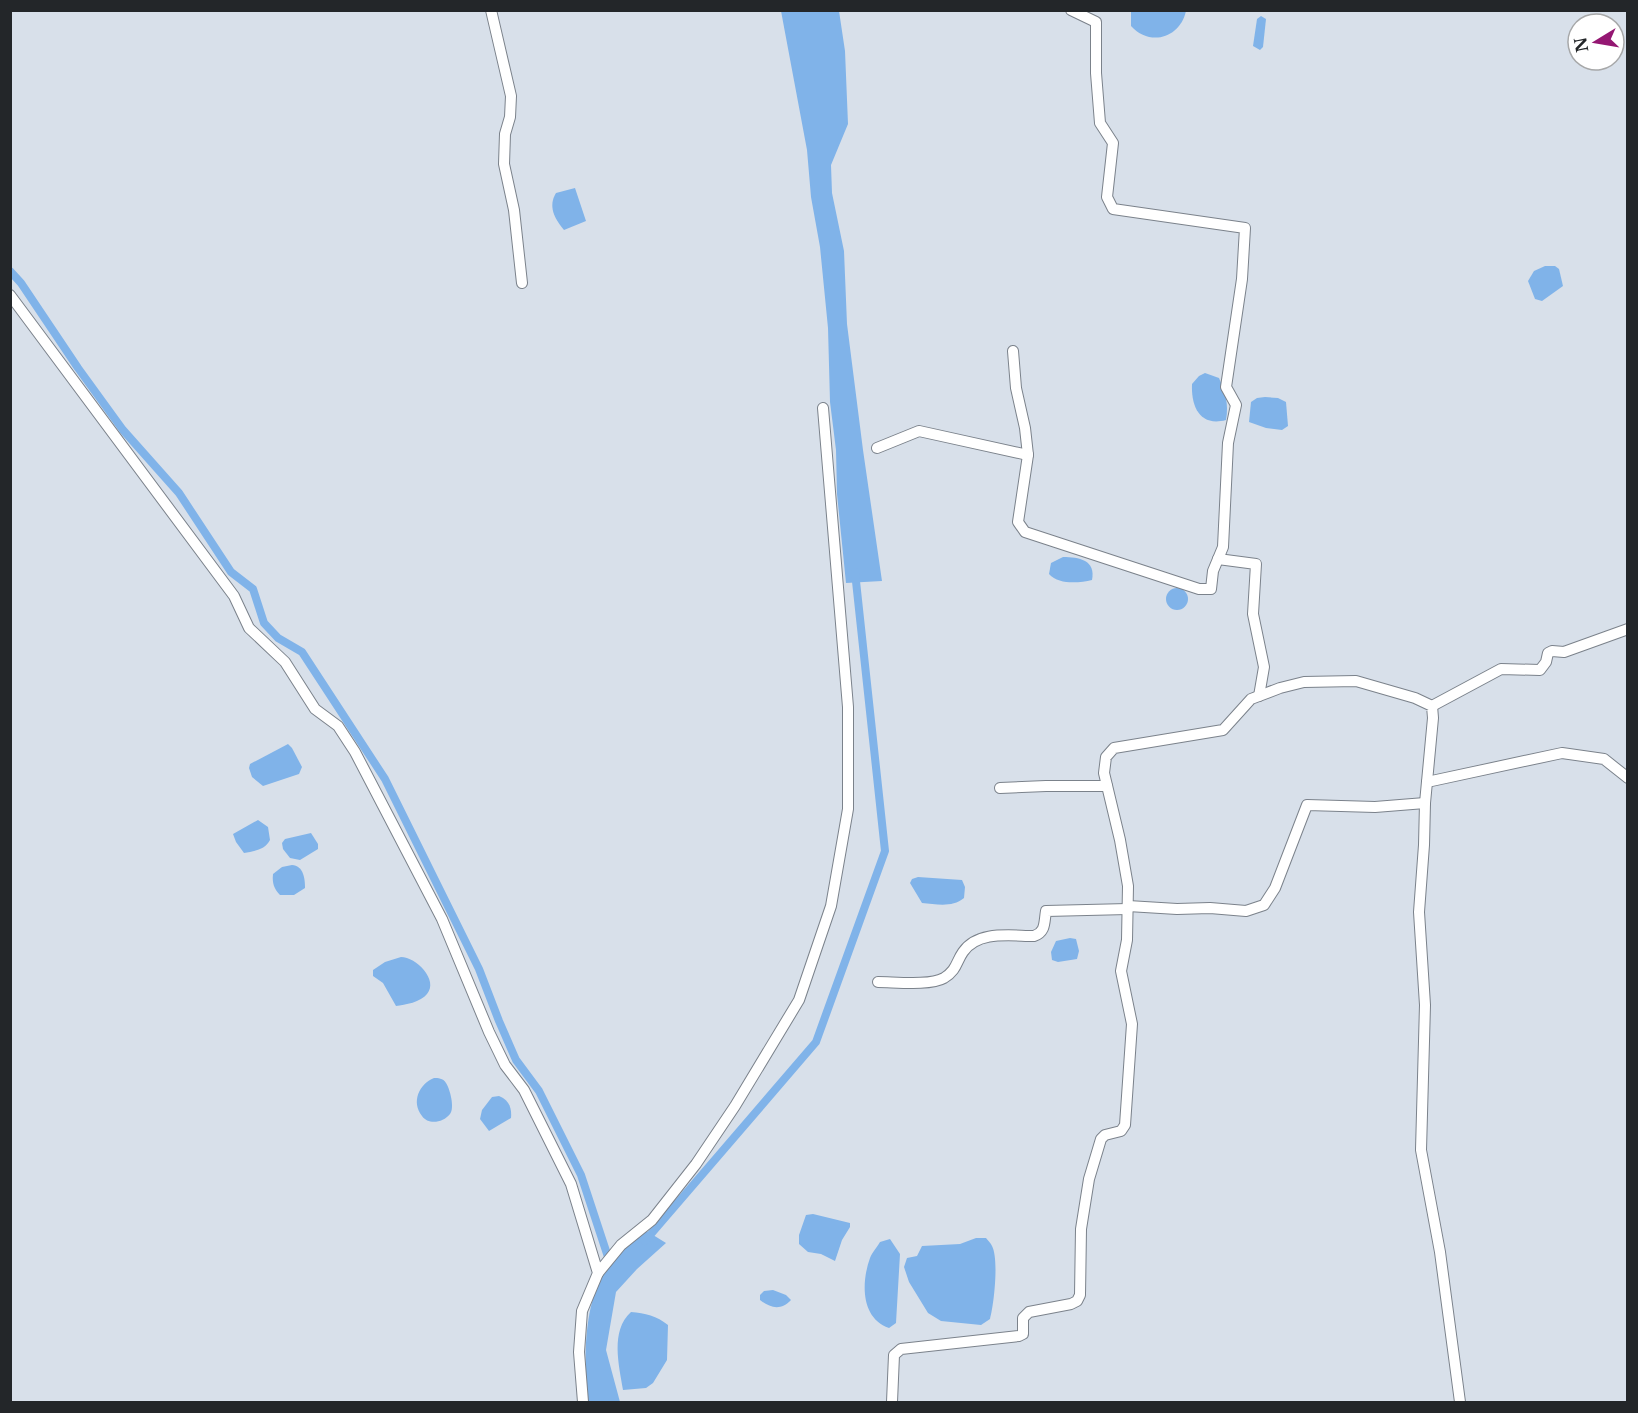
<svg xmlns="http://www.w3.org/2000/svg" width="1638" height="1413" font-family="'Libre Baskerville',serif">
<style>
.water{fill:#80b3e9}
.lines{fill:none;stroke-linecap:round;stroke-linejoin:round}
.canal{stroke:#80b3e9;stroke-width:8}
.minor-casing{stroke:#7b828b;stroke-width:12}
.minor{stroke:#fff;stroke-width:10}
</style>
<rect width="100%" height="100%" fill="#d8e0ea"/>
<g class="water">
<path d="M781 11H839L845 51 848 124 831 165 832 193 844 251 847 324 863 450 882 581 846 583 837 494 836 450 830 402 828 328 820 247 811 197 807 150Z"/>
<path d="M1131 11V10L1186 11C1180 38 1150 47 1131 26Z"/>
<path d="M1261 16 1266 19 1263 47 1260 50 1253 46 1257 19Z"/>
<path d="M575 188 586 221 564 230C554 218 548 206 556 193Z"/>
<path d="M1545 266H1555L1559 269 1563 286 1542 301 1535 299 1528 281 1534 271Z"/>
<path d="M1205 373 1219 378C1225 392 1229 404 1226 420 1200 427 1191 407 1192 384L1199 376Z"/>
<path d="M1265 397 1278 398 1286 402 1288 426 1282 430 1266 428 1249 422 1251 402 1257 398Z"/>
<path d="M1063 557C1079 557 1096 560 1092 580 1079 583 1059 585 1049 574L1051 563Z"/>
<circle cx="1177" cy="599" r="11"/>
<path d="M288 744 292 748 302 767 299 774 263 786 252 777 249 768 250 764Z"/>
<path d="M258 820 268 827 270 840C265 850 254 851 244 853L236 842 233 834Z"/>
<path d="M311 833 318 844V849L300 860 290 858 283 849 282 843 285 839Z"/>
<path d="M292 865C303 866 305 877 305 888L294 895H280C274 889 272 883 273 874L282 867Z"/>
<path d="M918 877 962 880 965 887 964 898C952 908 936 904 922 903L910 883 912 879Z"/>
<path d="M1070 938 1076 939 1079 951 1077 959 1058 962 1052 960 1051 952 1056 941Z"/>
<path d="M401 957C416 957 439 980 427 994 421 1002 405 1005 396 1006L383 983 373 976V970L385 962Z"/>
<path d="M434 1078C438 1078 443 1078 446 1083 450 1089 455 1108 450 1114 443 1123 428 1125 422 1116 411 1102 419 1084 434 1078Z"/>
<path d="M499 1096C509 1100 512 1108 511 1118L489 1131 480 1119 482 1110 492 1097Z"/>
<path d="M813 1214 850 1223V1227L842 1240 835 1261 821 1254 808 1252 799 1244V1235L806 1215Z"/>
<path d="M645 1230 666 1243 637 1269 616 1292 606 1350 620 1402H588C583 1354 583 1288 619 1250 626 1243 636 1237 645 1230Z"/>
<path d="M976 1238H986C988 1241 991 1243 992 1246 999 1259 994 1305 990 1319L981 1325 941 1321 928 1313 909 1282 904 1267 907 1258 917 1256 922 1246 960 1244Z"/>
<path d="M890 1239 900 1254 896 1323 889 1328C861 1318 861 1283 870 1258 872 1253 877 1247 880 1242Z"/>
<path d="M773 1290 786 1295 791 1300C781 1311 770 1308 760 1300V1295L764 1291Z"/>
<path d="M631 1312C645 1313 657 1316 668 1325L667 1360 653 1383 646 1388 623 1390C619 1365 610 1331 631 1312Z"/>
</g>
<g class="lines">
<g class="canal">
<path d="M10 271 21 283 78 368 123 430 179 493 231 572 253 589 264 623 278 638 302 652 385 779 479 969 499 1021 516 1060 539 1091 581 1175 610 1263"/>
<path d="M645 1241 816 1042 885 851 855 572"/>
</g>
<g class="minor-casing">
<g id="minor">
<path d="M491 10 511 96 510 117 505 134 504 164 514 210 522 283"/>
<path d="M10 295 234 596 249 628 285 662 315 709 338 726 355 752 442 919 489 1032 505 1065 524 1090 571 1184 598 1273 582 1311 579 1352 583 1402"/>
<path d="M1013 351 1016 388 1025 428 1028 455"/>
<path d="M877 448 919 431 1028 455 1018 522 1025 532 1199 589H1211L1213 571 1223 547 1228 443 1236 405 1226 387 1242 279 1245 228 1113 209 1107 197 1113 143 1100 123 1096 73V22L1071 10"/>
<path d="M1218 559 1256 564 1253 614 1264 667 1259 696"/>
<path d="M1432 706 1501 669 1540 670 1546 662 1548 653 1552 651 1564 652 1628 629"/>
<path d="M1427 782 1562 753 1604 759 1628 778"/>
<path d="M1000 788 1046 786H1107"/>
<path d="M1128 906 1177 909 1210 908 1246 911 1264 905 1275 888 1307 805 1375 807 1425 803"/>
<path d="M878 982C895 982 930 986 944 978 957 970 956 962 963 952 978 930 1011 936 1034 936 1046 932 1044 922 1046 911L1128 909"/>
<path d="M598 1273 621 1245 652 1220 696 1164 735 1106 799 1000 831 906 848 809V707L823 408"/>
<path d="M892 1402 894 1355 901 1349 1019 1336 1023 1334V1318L1029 1312 1071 1304 1077 1301 1080 1295 1081 1229 1089 1179 1101 1139 1105 1135 1121 1131 1125 1125 1132 1024 1121 971 1127 940 1128 886 1120 840 1104 773 1106 757 1114 748 1223 730 1251 699 1280 688 1304 682 1356 681 1415 698 1432 706 1433 718 1425 803 1424 845 1419 912 1425 1005 1421 1150 1440 1252 1460 1402"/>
</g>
</g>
<use href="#minor" class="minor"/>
</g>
<rect width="1638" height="1413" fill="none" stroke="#232629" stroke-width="24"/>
<g transform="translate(1596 42) rotate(259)"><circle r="28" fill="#ffffff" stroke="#a7a8a9" stroke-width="1.5"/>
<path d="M0-4.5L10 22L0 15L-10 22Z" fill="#941772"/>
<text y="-9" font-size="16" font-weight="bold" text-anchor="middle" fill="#232629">N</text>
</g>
</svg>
